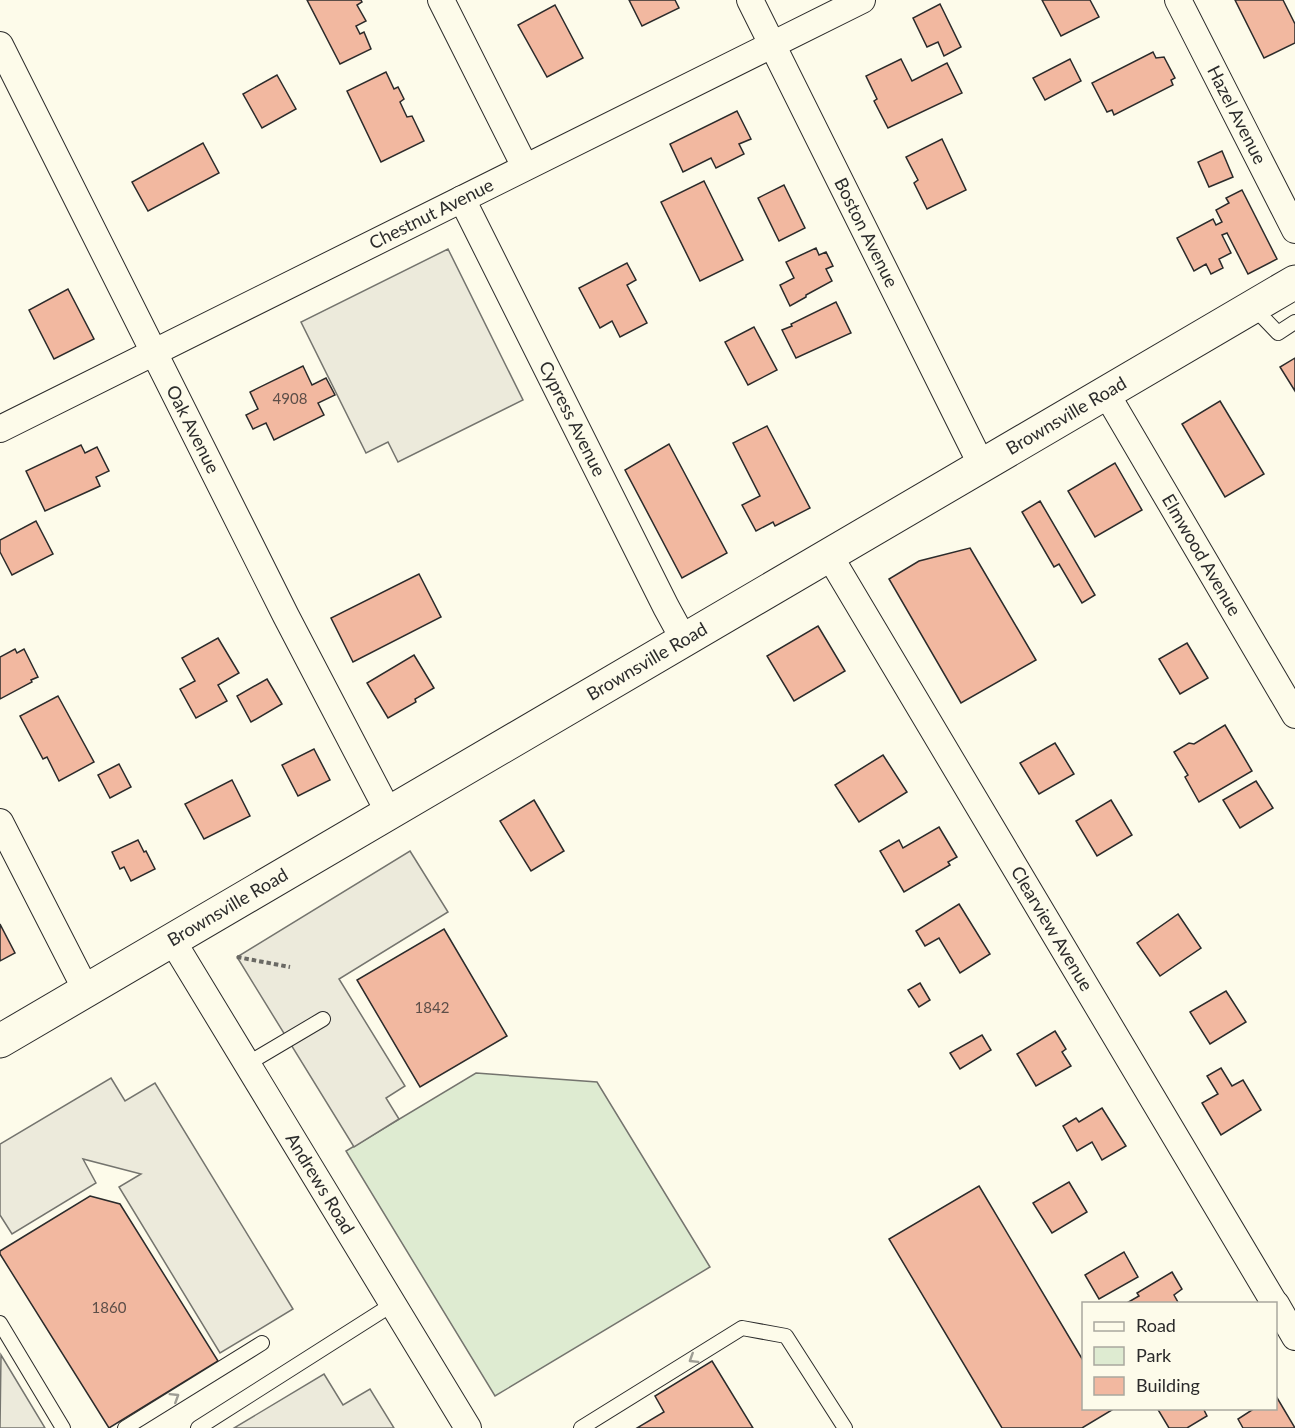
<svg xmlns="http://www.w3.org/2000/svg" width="1295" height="1428" font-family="Lato,sans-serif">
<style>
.green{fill:#deebd1;stroke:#74746e;stroke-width:1.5}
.parking{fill:#eceadb;stroke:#74746e;stroke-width:1.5}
.building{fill:#f2b8a0;stroke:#2b2b2b;stroke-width:1.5}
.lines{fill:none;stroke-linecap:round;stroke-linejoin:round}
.lane-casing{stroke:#2b2b2b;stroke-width:16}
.street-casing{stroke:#2b2b2b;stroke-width:28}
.secondary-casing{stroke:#2b2b2b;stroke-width:35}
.path{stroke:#6a6964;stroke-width:4;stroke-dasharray:4.5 3;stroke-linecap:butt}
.lane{stroke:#fdfbea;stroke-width:14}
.street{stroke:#fdfbea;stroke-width:26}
.secondary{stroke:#fdfbea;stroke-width:33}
.oneway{stroke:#9e9d94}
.labels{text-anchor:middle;stroke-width:4.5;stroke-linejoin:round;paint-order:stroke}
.number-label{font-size:15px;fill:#5d4e48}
.street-label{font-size:18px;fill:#2b2b2b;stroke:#fdfbea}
</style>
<rect width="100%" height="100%" fill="#fdfbea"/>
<path class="green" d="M476 1073 597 1082 710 1267 495 1396 346 1151Z"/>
<g class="parking">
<path d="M448 249 523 400 398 462 388 442 366 453 301 322Z"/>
<path d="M410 851 448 912 339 979 405 1086 386 1098 399 1119 354 1147 237 957Z"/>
<path d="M111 1078 125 1101 155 1083 293 1309 220 1353 119 1187 141 1174 83 1159 96 1183 12 1234 0 1215V1144Z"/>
<path d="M1 1355 45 1428H0Z"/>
<path d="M324 1374 343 1405 370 1389 394 1428H234Z"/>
</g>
<g class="building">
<path d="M307 0H361L362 2 357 5 366 21 356 26 360 34 364 32 371 49 340 64Z"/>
<path d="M629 0H675L679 8 642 26Z"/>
<path d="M1042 0H1090L1099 17 1061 36Z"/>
<path d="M1235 0H1283L1295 24V43L1264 58Z"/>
<path d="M940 4 961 47 944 56 938 42 927 47 913 18Z"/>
<path d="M555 5 583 58 547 77 518 25Z"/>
<path d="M1153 52 1156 58 1164 57 1175 78 1171 80 1173 85 1114 115 1112 110 1107 112 1092 83Z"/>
<path d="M901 59 912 81 947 63 962 93 888 128 874 101 877 99 866 76Z"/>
<path d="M1070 59 1081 81 1045 100 1033 78Z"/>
<path d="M386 72 394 89 398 87 404 99 400 102 407 117 412 116 424 141 381 162 347 91Z"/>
<path d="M277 75 296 109 262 128 243 94Z"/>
<path d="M737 111 751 139 739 144 744 154 716 168 711 158 683 172 670 144Z"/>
<path d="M942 139 966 190 927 209 914 183 918 180 906 157Z"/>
<path d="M203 143 219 173 148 211 132 182Z"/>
<path d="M1222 151 1233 177 1209 187 1198 162Z"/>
<path d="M704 181 743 260 700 281 661 202Z"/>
<path d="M784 185 805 228 779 241 758 198Z"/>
<path d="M1242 190 1277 259 1248 274 1227 233 1222 235 1231 253 1219 259 1223 268 1211 274 1206 264 1194 271 1177 238 1213 219 1216 225 1222 222 1216 210 1229 203 1226 198Z"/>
<path d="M816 248 819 255 826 252 833 266 826 269 832 281 806 295V297L790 306 780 285 794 278 786 262Z"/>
<path d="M627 263 636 280 627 285 647 323 620 337 612 321 600 328 579 288Z"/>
<path d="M68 289 94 339 54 359 29 310Z"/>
<path d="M836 302 851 333 796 358 782 330 792 326 791 324Z"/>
<path d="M754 327 777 370 748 385 725 342Z"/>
<path d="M1295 358V391L1280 367Z"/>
<path d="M303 366 312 385 326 378 335 395 318 403 324 415 274 440 266 423 253 429 246 415 258 409 250 392Z"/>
<path d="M1220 401 1264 474 1225 497 1182 424Z"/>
<path d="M767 426 810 508 775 526 773 522 756 531 742 505 760 496 733 443Z"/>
<path d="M669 444 727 553 682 578 625 470Z"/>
<path d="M81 445 85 453 97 447 109 471 96 477 100 486 45 511 26 471Z"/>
<path d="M1115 463 1142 510 1095 537 1068 491Z"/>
<path d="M1040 501 1095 595 1082 603 1059 564 1054 567 1022 512Z"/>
<path d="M36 521 53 554 12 575 0 552V540Z"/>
<path d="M970 548 1036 660 961 703 889 579 919 561Z"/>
<path d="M419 574 441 617 353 662 331 618Z"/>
<path d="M818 626 845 671 794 701 767 656Z"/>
<path d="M218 638 239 673 218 685 227 701 196 718 180 689 195 681 182 658Z"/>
<path d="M1187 643 1208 678 1180 694 1159 659Z"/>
<path d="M15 649 17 653 24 649 38 677 31 680 32 682 0 699V657Z"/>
<path d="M414 655 434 688 415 699 416 702 388 718 367 683Z"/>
<path d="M267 679 282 704 251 722 237 696Z"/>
<path d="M58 696 94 762 59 781 47 757 43 759 20 716Z"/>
<path d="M1225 725 1252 771 1199 802 1185 777 1188 775 1174 752 1189 743 1194 744Z"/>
<path d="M1055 743 1074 774 1039 794 1020 763Z"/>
<path d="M314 749 330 780 298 796 282 765Z"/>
<path d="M883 755 907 792 859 822 835 785Z"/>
<path d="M119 764 131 787 110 798 98 775Z"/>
<path d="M232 780 250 816 204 839 185 804Z"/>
<path d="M1256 781 1273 808 1240 828 1223 800Z"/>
<path d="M534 800 564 851 531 871 500 821Z"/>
<path d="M1111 800 1132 835 1097 856 1076 821Z"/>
<path d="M939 827 957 857 948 862 950 865 904 892 880 851 899 840 903 848Z"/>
<path d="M138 840 144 852 146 851 155 869 131 881 124 867 120 869 112 852Z"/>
<path d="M959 904 990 954 960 973 939 938 925 946 916 931Z"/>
<path d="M1178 914 1201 948 1160 976 1137 943Z"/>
<path d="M0 924 15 953 0 961Z"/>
<path d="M444 929 507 1036 420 1087 357 980Z"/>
<path d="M920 983 930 1000 919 1007 908 990Z"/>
<path d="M1226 991 1246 1022 1210 1044 1190 1012Z"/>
<path d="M1055 1031 1066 1049 1062 1052 1071 1066 1036 1086 1017 1054Z"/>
<path d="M982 1035 991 1050 960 1069 950 1053Z"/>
<path d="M1221 1068 1232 1086 1243 1080 1261 1110 1221 1135 1202 1103 1218 1094 1207 1076Z"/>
<path d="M1102 1108 1126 1146 1102 1160 1092 1142 1077 1151 1063 1126 1076 1118 1079 1122Z"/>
<path d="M1069 1182 1087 1212 1052 1233 1033 1203Z"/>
<path d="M979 1186 1084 1362V1408H1111L1112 1410 1082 1428H1002L889 1239Z"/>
<path d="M90 1196 120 1204 218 1361 109 1428 0 1254V1251Z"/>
<path d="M1124 1252 1138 1277 1099 1299 1085 1275Z"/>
<path d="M1172 1272 1182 1289 1174 1295 1179 1304H1125L1139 1296 1137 1293Z"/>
<path d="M712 1361 753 1428H637L664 1412 655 1396Z"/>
<path d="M1276 1396 1295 1428H1243L1238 1419 1255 1408H1276Z"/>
<path d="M1157 1408H1203L1207 1416 1187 1428H1169Z"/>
</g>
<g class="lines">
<g class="lane-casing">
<g id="lane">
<path d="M1253 307 1278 333 1295 322"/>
<path d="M247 1064 323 1019"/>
<path d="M0 1323 63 1428"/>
<path d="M125 1428 262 1343"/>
<path d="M198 1428 393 1304"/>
<path d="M581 1428 742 1328 786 1336 845 1428"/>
</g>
</g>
<g class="street-casing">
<g id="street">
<path d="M441 0 525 167"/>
<path id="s1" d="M750 0 982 466"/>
<path id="s2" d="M1178 0 1295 230"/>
<path id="s3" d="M0 45 286 616 389 813"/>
<path id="s4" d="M462 199 666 607 684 640"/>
<path id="s5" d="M1106 393 1295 715"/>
<path id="s6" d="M0 429 862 0"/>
<path id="s7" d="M829 555 1275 1304"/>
<path d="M0 822 86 990"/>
<path id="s8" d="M172 940 468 1428"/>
<path d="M1276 1304 1295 1337"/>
</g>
</g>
<g class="secondary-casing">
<g id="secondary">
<path id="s9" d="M0 1041 1295 282"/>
</g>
</g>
<path class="path" d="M237 957 290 967"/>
<use href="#lane" class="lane"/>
<use href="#street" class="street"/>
<use href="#secondary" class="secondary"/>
</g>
<defs><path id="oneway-chevron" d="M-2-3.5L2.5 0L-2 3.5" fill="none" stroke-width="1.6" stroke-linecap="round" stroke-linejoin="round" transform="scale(1.5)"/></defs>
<g class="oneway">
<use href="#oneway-chevron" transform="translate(693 1359) rotate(148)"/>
<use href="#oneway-chevron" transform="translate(175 1397) rotate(-32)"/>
</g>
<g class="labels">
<g class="number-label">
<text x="290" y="404">4908</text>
<text x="432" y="1013">1842</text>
<text x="109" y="1313">1860</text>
</g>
<g class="street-label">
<text dy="6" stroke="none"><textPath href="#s2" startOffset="129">Hazel Avenue</textPath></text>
<text dy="6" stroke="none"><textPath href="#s6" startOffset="482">Chestnut Avenue</textPath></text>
<text dy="6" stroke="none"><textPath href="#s1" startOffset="260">Boston Avenue</textPath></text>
<text dy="6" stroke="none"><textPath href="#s9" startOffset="1236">Brownsville Road</textPath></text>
<text dy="6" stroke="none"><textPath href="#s4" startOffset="246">Cypress Avenue</textPath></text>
<text dy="6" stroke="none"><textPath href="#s3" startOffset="430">Oak Avenue</textPath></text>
<text dy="6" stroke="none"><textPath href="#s5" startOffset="188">Elmwood Avenue</textPath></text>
<text dy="6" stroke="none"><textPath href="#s9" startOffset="750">Brownsville Road</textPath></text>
<text dy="6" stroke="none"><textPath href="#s9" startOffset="264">Brownsville Road</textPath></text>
<text dy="6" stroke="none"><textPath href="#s7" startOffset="435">Clearview Avenue</textPath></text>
<text dy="6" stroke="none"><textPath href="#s8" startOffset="285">Andrews Road</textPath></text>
</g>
</g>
<rect x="1082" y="1302" width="195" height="108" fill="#fdfbea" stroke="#a9a89e" stroke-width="1.5"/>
<rect x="1094" y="1322" width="30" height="9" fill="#fdfbea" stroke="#a9a89e" stroke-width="1.5"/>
<text x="1136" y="1332" font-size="18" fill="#2b2b2b">Road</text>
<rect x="1094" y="1347" width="30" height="18" fill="#deebd1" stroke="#a9a89e" stroke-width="1.5"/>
<text x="1136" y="1362" font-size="18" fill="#2b2b2b">Park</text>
<rect x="1094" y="1377" width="30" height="18" fill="#f2b8a0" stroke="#a9a89e" stroke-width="1.5"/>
<text x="1136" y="1392" font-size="18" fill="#2b2b2b">Building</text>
</svg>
